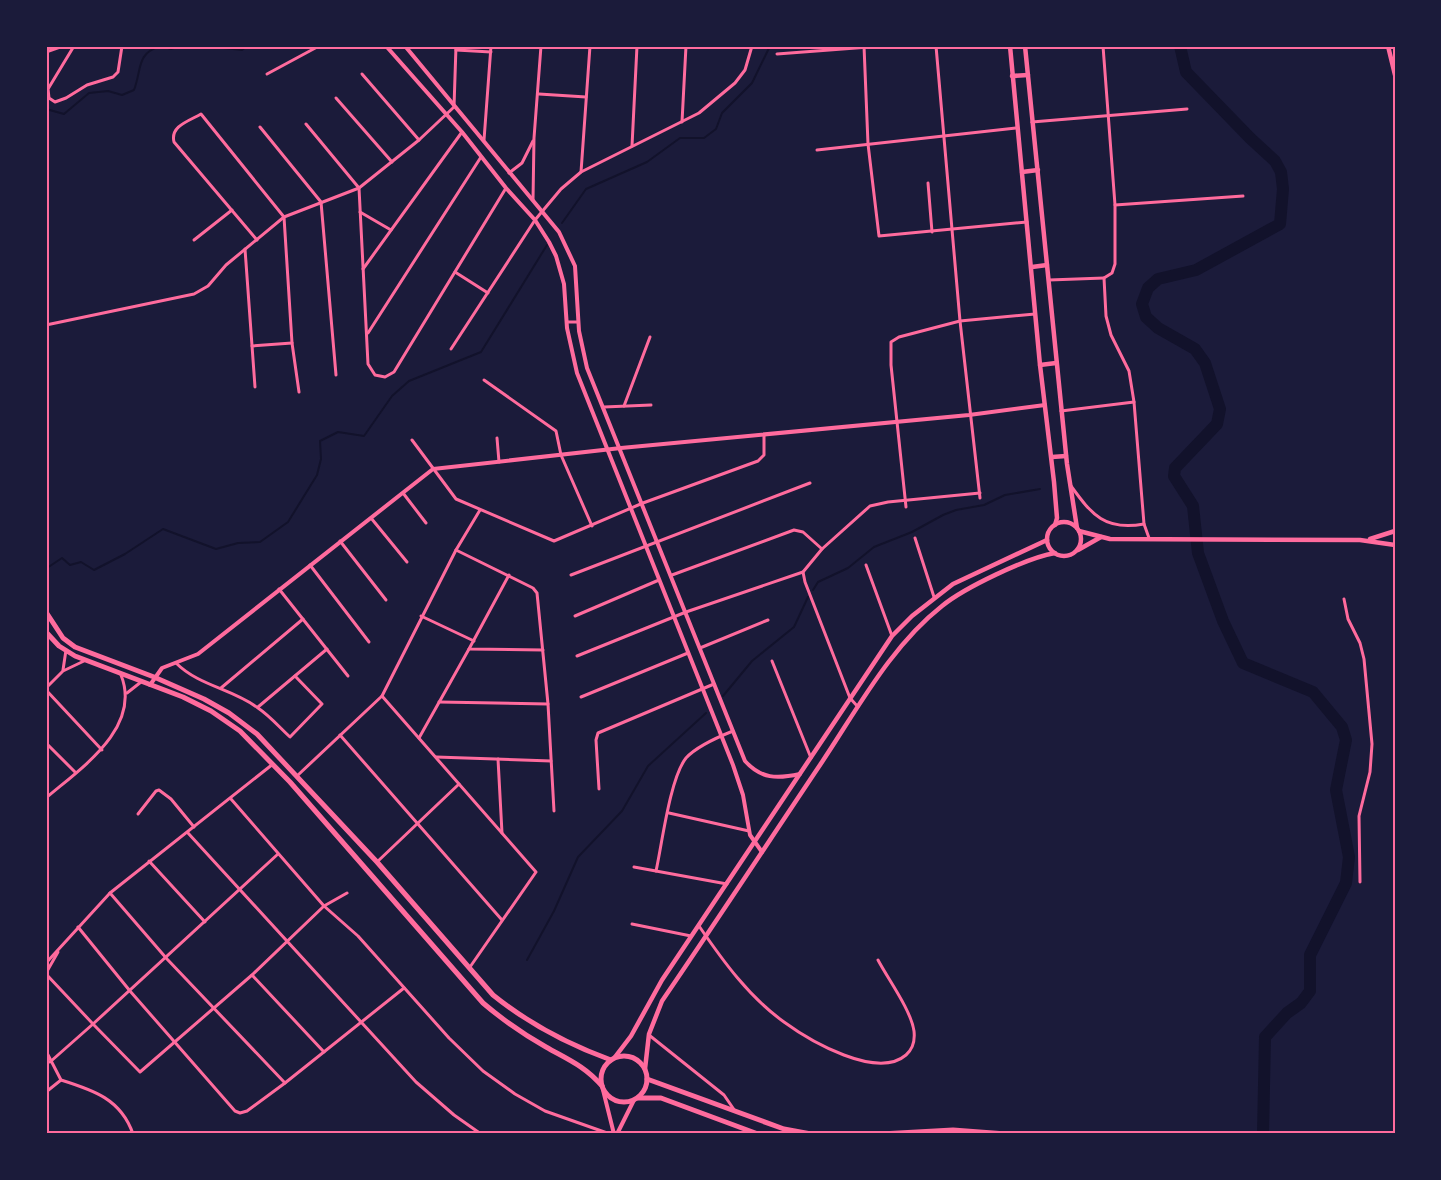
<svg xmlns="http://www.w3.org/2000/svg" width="1441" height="1180" font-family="'Exo 2',sans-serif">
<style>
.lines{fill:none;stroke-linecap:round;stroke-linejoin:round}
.stream{stroke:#12122b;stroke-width:2}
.river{stroke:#12122b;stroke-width:12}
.minor{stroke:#ff6b9d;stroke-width:3}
.tertiary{stroke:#ff6b9d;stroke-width:4}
.secondary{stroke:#ff6b9d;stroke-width:4.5}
.primary{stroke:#ff6b9d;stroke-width:4.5}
.trunk{stroke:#ff6b9d;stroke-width:5}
.neatline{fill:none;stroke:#ff6b9d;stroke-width:2}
</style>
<rect width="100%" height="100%" fill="#1b1b3a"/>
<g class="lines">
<g class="stream">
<path d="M163 46 171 49 179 46"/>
<path d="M206 46 242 50 247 46"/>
<path d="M46 109 64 114 89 93 108 91 122 95 134 90C142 69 136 54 160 46"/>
<path d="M562 223 586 189 647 162 680 138H704L716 129 722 113 752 83 770 46"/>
<path d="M47 568 62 558 70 565 81 562 94 570 125 554 163 529 216 549 238 543 260 542 288 522 317 475 321 459 320 441 338 432 364 436 392 396 409 381 481 352 547 245"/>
<path d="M813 590 818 582 848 568 874 547 912 532 943 515 956 510 984 505 1005 495 1040 489"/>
<path d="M723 696 752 661 794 627 808 597"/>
<path d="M527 960 554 911 578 857 622 811 648 766 706 713"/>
</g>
<path class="river" d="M1180 46 1186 72 1250 138 1275 161 1281 172 1283 189 1280 224 1196 270 1158 279 1148 288 1142 304 1146 317 1158 328 1195 349 1205 363 1220 409 1217 424 1175 468 1174 476 1193 506 1198 553 1223 621 1243 663 1313 692 1342 727 1346 740 1336 790 1349 857 1346 883 1310 955V991L1301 1003 1287 1013 1265 1037 1263 1134"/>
<g class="minor">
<path d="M74 46 48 89 49 98 55 102 66 98 87 85 113 77 118 72 122 46"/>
<path d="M265 46H267"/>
<path d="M864 46 868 144 879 236 1027 222"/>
<path d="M936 46 960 321 980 498"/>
<path d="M1103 46 1115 205V264L1112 273 1104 278 1106 316 1111 335 1129 371 1134 402 1144 524 1149 538"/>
<path d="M456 50 491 52"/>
<path d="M46 52 63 46"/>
<path d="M777 54 882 46"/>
<path d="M267 74 319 46"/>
<path d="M362 74 419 140"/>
<path d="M539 94 586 97"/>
<path d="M336 98 392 162"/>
<path d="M682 122 686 46"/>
<path d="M1032 122 1187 109"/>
<path d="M306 124 359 188 368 364 375 375 385 377 394 372 506 188"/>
<path d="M260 127 321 202 336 375"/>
<path d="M484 140 491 46"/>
<path d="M632 146 637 46"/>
<path d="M817 150 1016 128"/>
<path d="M581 172 590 46"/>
<path d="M509 173 522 163 533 141"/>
<path d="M928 183 932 232"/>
<path d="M533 200 534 138 541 46"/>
<path d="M1115 205 1243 196"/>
<path d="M360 212 391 230"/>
<path d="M194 240 232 210"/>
<path d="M257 240 174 142C170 126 189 121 201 114L284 217 292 343 299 392"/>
<path d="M245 249 255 387"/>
<path d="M363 269 462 132"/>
<path d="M455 272 488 293"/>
<path d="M1049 280 1104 278"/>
<path d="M567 322H578"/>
<path d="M46 325 194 294 208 286 226 265 284 217 359 188 419 140 454 107 456 46"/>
<path d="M368 333 481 157"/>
<path d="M252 346 292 343"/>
<path d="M451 349 535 220 561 189 581 172 699 113 735 83 745 70 752 46"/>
<path d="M484 380 556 431 561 455 592 526"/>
<path d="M624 406 650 337"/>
<path d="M604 407 651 405"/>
<path d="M1061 411 1134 402"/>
<path d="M497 438 499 462"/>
<path d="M412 440 456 499 554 541 643 503 758 461 764 455V436"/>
<path d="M1071 486C1092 515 1105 531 1144 524"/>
<path d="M403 493 426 523"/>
<path d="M906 507 891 365V342L899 337 960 321 1035 314"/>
<path d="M371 518 407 562"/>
<path d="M915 538 934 597"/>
<path d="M340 541 386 600"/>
<path d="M456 550 533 588 537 593 548 704 554 811"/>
<path d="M310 565 369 642"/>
<path d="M866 565 892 636"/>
<path d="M803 572 805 582 850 698 858 707"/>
<path d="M509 575 469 649 543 650"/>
<path d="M571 575 810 483"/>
<path d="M672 575 794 530 803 532 822 549 870 506 888 502 980 493"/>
<path d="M279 589 348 676"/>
<path d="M1344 599 1348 619 1360 643 1364 659 1372 744 1370 772 1359 816 1360 882"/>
<path d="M421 616 474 641"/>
<path d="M575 616 659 580"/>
<path d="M700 648 768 620"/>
<path d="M577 656 686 612 803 572 822 549"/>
<path d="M772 661 811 758"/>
<path d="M176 663C199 686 233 689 258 708 270 716 280 728 290 737L322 704 295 676"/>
<path d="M63 670 66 650"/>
<path d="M46 688 63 671 84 661"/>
<path d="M221 688 303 619"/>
<path d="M46 690 102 750"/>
<path d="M127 693 141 682"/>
<path d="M382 696 536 872 470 967"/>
<path d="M581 697 688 653"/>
<path d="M439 702 548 704"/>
<path d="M258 707 327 649"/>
<path d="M340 735 502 920"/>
<path d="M419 738 469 649"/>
<path d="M46 743 75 772"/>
<path d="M436 757 551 761"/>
<path d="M498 759 502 833"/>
<path d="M298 775 382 696 456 550 480 510"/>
<path d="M599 789 596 740 598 733 714 684"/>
<path d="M46 798C81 768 142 728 121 675"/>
<path d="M231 799 324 906 358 936 449 1038 483 1071 515 1094 545 1111 610 1134"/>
<path d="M669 813 749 831"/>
<path d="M138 814 156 791 159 790 171 799 194 827"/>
<path d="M188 833 416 1082 454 1115 481 1134"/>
<path d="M278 854 93 1024 140 1072 252 975 324 906 347 893"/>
<path d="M149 861 205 922"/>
<path d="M377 862 459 784"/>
<path d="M634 867 727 884"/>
<path d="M656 871C662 844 670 778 686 758 697 746 718 737 733 731"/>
<path d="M110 893 167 959 285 1083"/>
<path d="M632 924 691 936"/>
<path d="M699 926C723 961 749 997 784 1022 810 1041 877 1080 906 1055 913 1049 915 1040 914 1031 911 1010 888 979 878 960"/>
<path d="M78 927 130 991 235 1111 240 1113 247 1111 285 1083 404 988"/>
<path d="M46 963 110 893 273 764"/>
<path d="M46 973 58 952"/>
<path d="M46 974 93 1024 50 1062"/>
<path d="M252 975 324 1052"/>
<path d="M649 1035 724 1095 735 1111"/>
<path d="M46 1051 61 1080C93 1090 121 1099 133 1134"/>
<path d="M46 1092 61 1080"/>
</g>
<g class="tertiary">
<path d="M386 46 462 132 506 188 535 220 549 242 556 256 564 284 567 328 577 373 733 765 743 795 750 835 762 852"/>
<path d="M405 46 559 232 575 266 579 331 587 368 745 761C761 779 777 779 800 774"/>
<path d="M150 685 162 668 198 654 433 469 621 448 969 415 1045 405"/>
<path d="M603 1090 614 1134"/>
<path d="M617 1134 634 1100"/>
</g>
<path class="secondary" d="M1388 46 1395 75"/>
<g class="primary">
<path d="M1010 46 1040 365 1054 482 1057 518 1055 525"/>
<path d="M1025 46 1067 464 1077 528"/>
<path d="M1012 76 1028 75"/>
<path d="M1022 172 1038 170"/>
<path d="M1032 267 1047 265"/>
<path d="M1040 365 1056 363"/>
<path d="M1052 457 1066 456"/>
<circle cx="1064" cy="539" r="17"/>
<path d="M1079 531 1110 539 1360 540 1395 545"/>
<path d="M1370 539 1395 531"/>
<path d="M1078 550 1101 537"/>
<path d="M615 1057 631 1036 662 980 892 636 912 616 953 584 1047 540"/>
<path d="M645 1069 649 1034 662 1001C716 922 769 841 822 762 858 708 891 646 942 606 964 588 1026 558 1055 553"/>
</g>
<g class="trunk">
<path d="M46 612 63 638 75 647 154 677 204 699 229 713 257 734 377 862 493 995C529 1024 567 1044 611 1060"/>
<path d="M46 632 59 646 75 656 183 697 211 711 240 731 290 782 483 1003C503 1020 523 1034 546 1047 567 1059 585 1066 602 1086"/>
<circle cx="624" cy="1079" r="23"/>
<path d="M647 1079 784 1129 811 1134"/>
<path d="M638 1098H661L758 1134"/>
<path d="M881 1134 953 1130 1006 1134"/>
</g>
</g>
<rect width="1441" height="1180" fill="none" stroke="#1b1b3a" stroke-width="95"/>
<rect x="48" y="48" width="1346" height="1084" class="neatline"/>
</svg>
